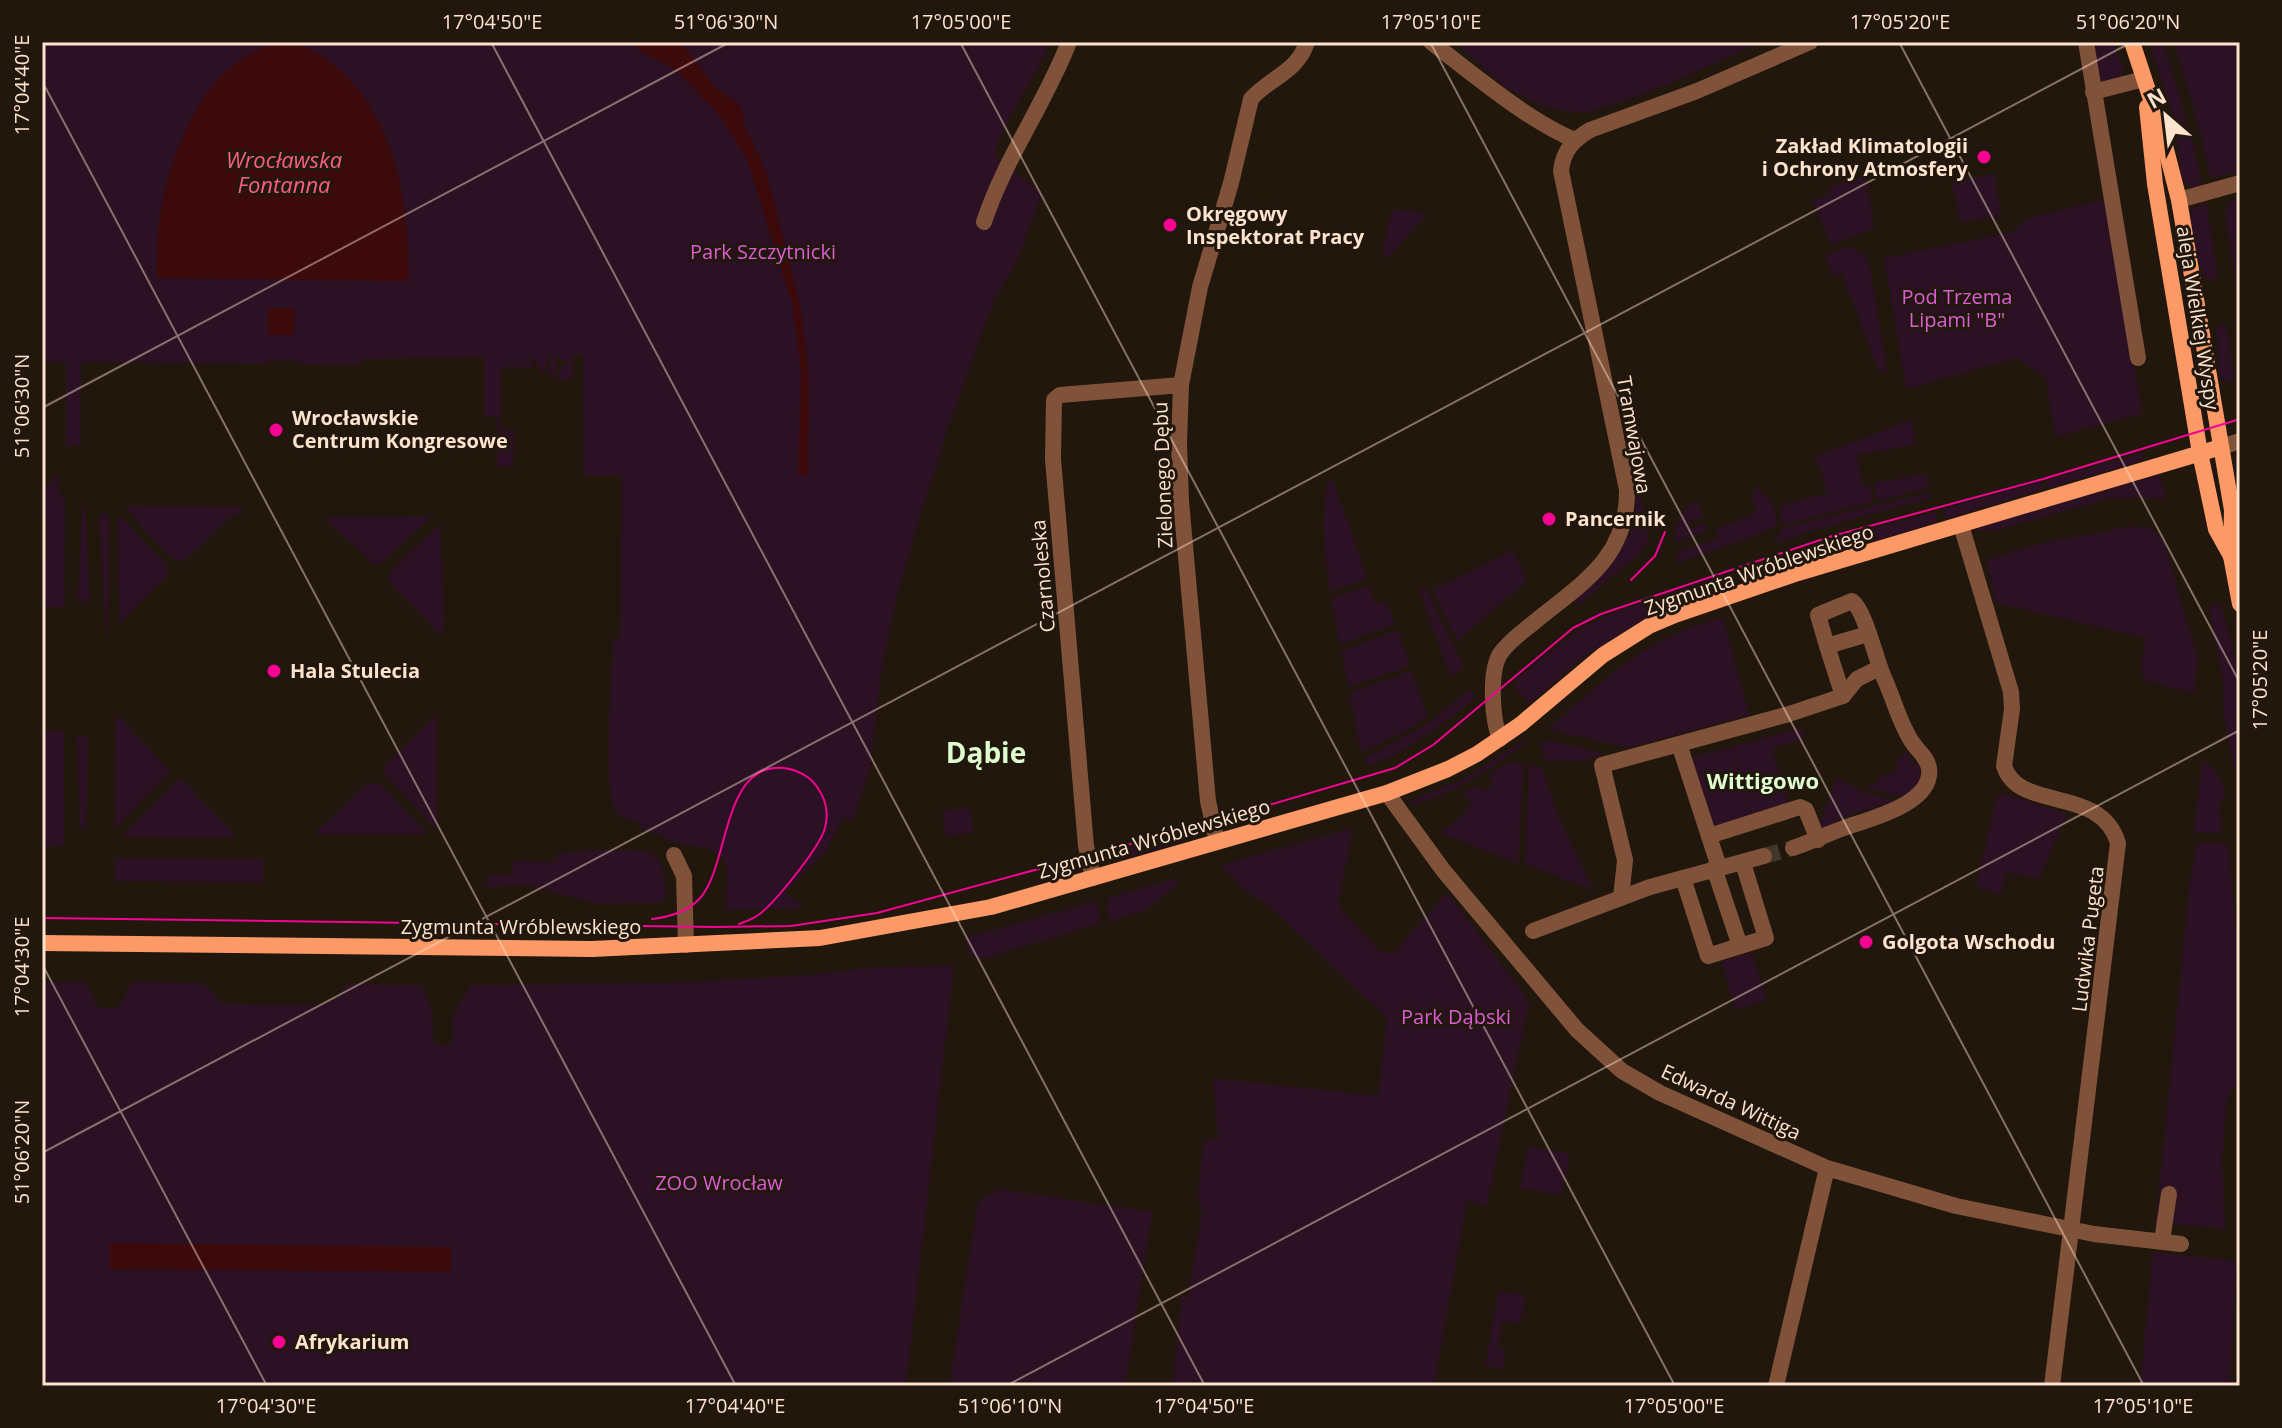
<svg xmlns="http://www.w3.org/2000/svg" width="2282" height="1428" font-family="'Open Sans',sans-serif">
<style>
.green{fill:#2b1123}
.water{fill:#3d0a0c}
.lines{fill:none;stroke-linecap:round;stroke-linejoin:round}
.minor-tunnel{stroke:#42362a;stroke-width:16;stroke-dasharray:16 8;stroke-linecap:butt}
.minor{stroke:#7f5239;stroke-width:16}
.tertiary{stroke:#7f5239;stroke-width:16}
.secondary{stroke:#fc9a67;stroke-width:16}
.tram{stroke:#f40490;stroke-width:2}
.ticks{fill:none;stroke:#fee3ce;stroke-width:2;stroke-opacity:0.45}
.poi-dot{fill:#f40490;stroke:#21170d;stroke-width:3}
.labels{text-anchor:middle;stroke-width:6;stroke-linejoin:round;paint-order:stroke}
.poi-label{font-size:20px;font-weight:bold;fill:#fee3ce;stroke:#21170d;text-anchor:start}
.park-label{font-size:20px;fill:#dd5cd4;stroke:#21170d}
.street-label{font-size:20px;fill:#fee3ce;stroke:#21170d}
.water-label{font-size:22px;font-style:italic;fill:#fc5e80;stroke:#21170d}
.neighbourhood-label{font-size:22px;font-weight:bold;fill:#dffed0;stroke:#21170d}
.district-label{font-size:28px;font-weight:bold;fill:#dffed0;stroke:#21170d}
.neatline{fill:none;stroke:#fee3ce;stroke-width:3}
.ticks-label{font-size:20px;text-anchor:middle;fill:#fee3ce}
</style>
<rect width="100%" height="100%" fill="#21170d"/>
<g class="green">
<path d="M42 42H1050C1033 83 1008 112 994 154L1042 194 1016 263 994 300 948 427 922 510 897 595 881 672 870 770 852 823 846 817 841 821 827 850 785 892 805 908 726 910 727 875 725 860 708 848 680 844 640 828V823C631 821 619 817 614 808 603 786 612 671 613 640L620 639 622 476H584L583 355H573L572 380H559V366H567V361H560L559 355 556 356V380L548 371 552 356H549L544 374 531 356 528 357 535 367 519 369V362H516V369H509V362H506V368L500 369 501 429 514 430 513 466H497L498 417 484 416V357L362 359V365L298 364V360L266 361 265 364 81 362 80 444 66 447V362H42Z"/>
<path d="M1454 42H1761L1671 83 1622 102 1588 112H1570L1542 106 1505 87Z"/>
<path d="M2090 42H2112L2124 70 2120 78 2102 82 2098 79Z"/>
<path d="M2150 42H2163L2194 146 2202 188 2191 187 2181 177 2175 123Z"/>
<path d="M2174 42H2240V171L2214 178 2210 176 2198 123Z"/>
<path d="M1866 174 1874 228 1831 245 1812 200 1829 195 1830 187Z"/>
<path d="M1995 174 2001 216 1960 222 1952 182Z"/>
<path d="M2105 199 2142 413 2055 437 2045 377 2017 358 1906 389 1884 258 2013 232 2028 218Z"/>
<path d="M2240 199V313L2225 211 2231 201Z"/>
<path d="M2206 202 2218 278 2206 280C2198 261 2183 229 2193 209Z"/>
<path d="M1396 209 1423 213 1425 216 1390 256 1384 257 1382 251 1392 212Z"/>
<path d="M1846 247 1862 253 1869 263 1887 372 1885 373 1884 371 1879 372 1842 273 1833 276 1825 255Z"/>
<path d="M2226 324 2234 379 2225 382 2219 376 2217 328Z"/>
<path d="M1912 420 1915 445 1857 454 1862 485 1869 484 1873 502 1782 525 1780 506 1827 493 1820 467 1813 457Z"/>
<path d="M1628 433 1649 540 1639 554 1578 605 1573 599C1599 573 1638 544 1635 502 1634 480 1626 457 1622 435Z"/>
<path d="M2144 453 2143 459 2139 462 2048 488 2046 480Z"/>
<path d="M1926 474 1929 488 1877 501 1874 483Z"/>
<path d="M53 475H58L59 495 65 497 64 607H42V557L47 555 45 485 52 484Z"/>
<path d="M2159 475 2166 498H2110L1997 530H1976V527Z"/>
<path d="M1333 480 1367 579 1331 591C1323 554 1322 520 1327 482Z"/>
<path d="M2041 481 2043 489 1946 519 1943 509Z"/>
<path d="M1755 485 1773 503 1776 525 1762 533 1678 563 1677 551 1719 539 1716 529 1754 515 1753 512 1757 510 1752 497Z"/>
<path d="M1930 492 1931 498 1849 520 1775 543 1782 528Z"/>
<path d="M1693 502 1699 505 1703 517 1690 521 1689 526 1695 528 1705 522 1707 531 1676 542C1672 530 1682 509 1693 502Z"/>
<path d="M128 506H139L242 507 241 515H232L185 560C179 561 179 563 173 558 156 546 141 524 127 509Z"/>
<path d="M82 507H85L90 601 78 602Z"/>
<path d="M1935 512 1937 522 1752 579 1748 566 1842 537Z"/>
<path d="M102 513 109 515 108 634 106 636 99 516Z"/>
<path d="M118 514 168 566 167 577 119 624Z"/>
<path d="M433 516 382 562 374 565 324 517Z"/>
<path d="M440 524 444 620 442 636 388 580 391 571Z"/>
<path d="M2133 526 2153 529 2164 542 2198 659 2194 693 2145 681 2141 667 2146 638 1996 603 1986 560 2047 542Z"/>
<path d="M1513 550 1527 581 1457 641 1432 590Z"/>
<path d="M1727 573 1732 586 1675 606H1668L1662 595Z"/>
<path d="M1369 586 1375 605 1387 601 1395 625 1340 644 1331 598Z"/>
<path d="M1425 586 1463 666 1450 677 1420 589Z"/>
<path d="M1648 599 1646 618 1585 656 1529 704 1517 690 1515 680 1584 626Z"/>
<path d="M2219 603C2242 661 2240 706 2240 767L2234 768 2224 716 2223 683 2209 606Z"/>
<path d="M1723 617 1749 715 1628 748 1548 729C1589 693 1630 652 1682 631 1695 625 1709 622 1723 617Z"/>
<path d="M1398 630 1410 666 1348 687 1341 651Z"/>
<path d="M1411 671 1428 717 1404 732 1361 752 1349 693Z"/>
<path d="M1471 689 1476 697C1442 726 1410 750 1368 766L1364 759 1429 723Z"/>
<path d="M437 715V830L387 777 384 771 386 765Z"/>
<path d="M118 716 170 771 115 829 116 718Z"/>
<path d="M1802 728 1805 738 1772 748 1789 805 1753 814 1732 747Z"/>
<path d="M42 731H64V846L45 847 42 844Z"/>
<path d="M77 736H88L86 830H84L80 826Z"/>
<path d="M1527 738V741L1520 747C1484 774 1450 795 1406 807L1413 800 1465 778Z"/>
<path d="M1548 740 1606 754 1582 761 1546 760 1540 743Z"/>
<path d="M1731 747 1752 814 1711 831 1689 759Z"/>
<path d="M1908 751 1912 764 1920 763C1923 781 1915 786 1904 798L1866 787 1877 783V778L1898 771 1896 759Z"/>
<path d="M2202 760C2217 770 2222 780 2225 797L2219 804 2222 833 2194 832Z"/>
<path d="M1510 762 1524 764 1518 863 1440 833 1469 810 1470 803 1463 792 1478 785 1482 791 1493 785 1489 774Z"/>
<path d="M1529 765 1541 767 1557 813 1593 890 1525 864Z"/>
<path d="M1837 778 1863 792 1900 802 1883 810 1880 805 1836 820 1834 826 1826 828 1819 826Z"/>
<path d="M178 780H182L232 832 235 838 124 837 126 831Z"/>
<path d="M373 782 380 784 428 834H314L367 784Z"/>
<path d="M2005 794 2067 814 2039 879 2005 872 2001 895 1976 886 1997 796Z"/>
<path d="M970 808 974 833 946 837 943 811Z"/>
<path d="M1202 828C1199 833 1200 834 1194 837 1180 844 1115 862 1100 862L1096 857Z"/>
<path d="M1353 828 1338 906 1379 950 1388 954 1395 951 1447 892 1529 1001 1487 1205 1467 1201 1434 1386H1172L1182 1297H1188L1202 1215 1198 1194 1204 1139 1218 1140 1213 1078 1378 1096 1387 1018 1268 905 1238 886 1234 877 1225 873 1221 865Z"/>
<path d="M2224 843 2228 845C2237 923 2240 1002 2240 1081L2228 1093 2222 1158 2225 1229 2156 1223 2189 890 2197 844Z"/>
<path d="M600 850C650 851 665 842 666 900L657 903 598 904 527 885 486 887 487 875H513V861L556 862 559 853Z"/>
<path d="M115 858 263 859V882L115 881Z"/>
<path d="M1177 878V885L1144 911 1109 921 1107 898Z"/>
<path d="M1097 901 1100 923 983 959 970 956 965 938Z"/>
<path d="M1752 952 1767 1000 1736 1010 1721 961Z"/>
<path d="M954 966 906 1386H42V981L86 982 98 1008H119L131 982 202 983V987H208L220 1002 231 1004 323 1005 332 1001 346 989V984L422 985 431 1009 434 1044 452 1045 453 1016 470 985 669 983 812 975 878 967Z"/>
<path d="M1528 1146 1570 1154 1562 1195 1520 1188Z"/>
<path d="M998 1189 1152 1212 1125 1386H949L978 1201Z"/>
<path d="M2153 1252 2236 1261 2230 1386H2140Z"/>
<path d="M1499 1290 1525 1296 1520 1324 1502 1322 1498 1348 1506 1350 1502 1369 1485 1365Z"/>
</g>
<g class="water">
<path d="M633 42H681L714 86 737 103 742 109 744 125 765 170 774 200 801 310 809 377 808 475 798 476 801 374 793 307 747 160 725 123 693 87 675 69 641 52Z"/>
<path d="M283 43C303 44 318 52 333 64 397 116 408 204 409 281L157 278C157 260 157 241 159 223 167 157 206 53 283 43Z"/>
<path d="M268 308H295L294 335H268Z"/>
<path d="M110 1243 451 1247V1272L110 1269Z"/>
</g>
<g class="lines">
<path class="minor-tunnel" d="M1764 856 1793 848"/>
<g class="minor">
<path d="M1431 42C1472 73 1528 121 1575 140"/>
<path d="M2086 42 2138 358"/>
<path d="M2093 92 2144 79"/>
<path d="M2179 200 2240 183"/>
<path d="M984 222C1005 158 1045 104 1069 42"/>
<path d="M1961 525 2011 692 2012 709 2004 766C2019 813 2100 784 2118 843L2052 1386"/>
<path d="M1827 646 1843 696"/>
<path d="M1679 744 1719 867"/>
<path d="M1387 793 1443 870 1577 1030 1622 1071 1660 1093 1827 1168 1956 1206 2094 1234 2181 1244"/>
<path d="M1709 836 1800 807 1806 810 1818 840"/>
<path d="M1217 842 1208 801 1181 501 1179 443 1181 385 1200 287 1231 183 1251 99C1269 78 1298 72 1307 42"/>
<path d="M1793 848C1811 842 1827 834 1844 828 1869 819 1934 804 1929 768 1927 757 1918 751 1912 742 1900 724 1894 700 1885 680 1876 662 1866 611 1852 601L1818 615 1827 646 1868 634"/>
<path d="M674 855 684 876 686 945"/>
<path d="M1093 878 1086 846 1053 459 1054 400 1060 395 1181 385"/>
<path d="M1683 878 1708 956 1740 946 1714 868"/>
<path d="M1621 898 1625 860 1602 765 1789 714 1843 696 1857 679 1879 668"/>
<path d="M1533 931 1650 887 1764 856"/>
<path d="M1740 946 1766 938 1743 863"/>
<path d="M2162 1241 2169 1194"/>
<path d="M1776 1386 1827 1168"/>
</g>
<g class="tertiary">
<path d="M2221 447 2240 441"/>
<path d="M1500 739C1492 720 1489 672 1500 654 1508 642 1521 633 1532 624 1579 585 1628 559 1627 490L1561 171C1563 151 1573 140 1590 130L1697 91 1810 42"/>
</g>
<g class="secondary">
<path d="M2132 42 2161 130 2179 200 2232 510 2231 556 2240 604"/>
<path d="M2147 107 2155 184 2200 453 2216 529 2231 556"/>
<path d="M42 943 592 949 820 938 991 907 1387 793 1448 769 1477 754 1521 724 1603 655 1649 626 1675 615 1798 573 2221 447"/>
</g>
<g class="tram">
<path d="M1631 580 1655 556 1665 532"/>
<path d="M42 918 715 927 791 926 877 913 1211 822 1395 768 1433 745 1573 628 1601 614 1829 537 2043 479 2240 419"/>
<path d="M652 919C670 917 689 911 701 897 730 862 722 762 784 768 798 770 812 777 819 790 827 802 829 817 824 831 817 850 777 900 761 913 754 919 747 921 739 924"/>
</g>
</g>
<path class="ticks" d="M491 42 1205 1386M960 42 1675 1386M1430 42 2144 1386M1899 42 2240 683M42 81 736 1386M42 408 730 42M42 964 267 1386M42 1153 2132 42M1006 1386 2240 730"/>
<g class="poi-dot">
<circle cx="1984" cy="157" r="8"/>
<circle cx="1170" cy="225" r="8"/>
<circle cx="276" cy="430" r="8"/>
<circle cx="1549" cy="519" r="8"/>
<circle cx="274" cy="671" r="8"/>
<circle cx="1866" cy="942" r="8"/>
<circle cx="279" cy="1342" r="8"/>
</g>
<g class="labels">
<g class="poi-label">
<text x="1968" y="153" text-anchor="end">Zakład Klimatologii<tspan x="1968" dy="23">i Ochrony Atmosfery</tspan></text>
<text x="1186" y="221">Okręgowy<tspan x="1186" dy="23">Inspektorat Pracy</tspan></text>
<text x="292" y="425">Wrocławskie<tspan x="292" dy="23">Centrum Kongresowe</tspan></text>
<text x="1565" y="526">Pancernik</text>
<text x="290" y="678">Hala Stulecia</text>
<text x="1882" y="949">Golgota Wschodu</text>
<text x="295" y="1349">Afrykarium</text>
</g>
<g class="park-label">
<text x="763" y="259">Park Szczytnicki</text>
<text x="1957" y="304">Pod Trzema<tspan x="1957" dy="23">Lipami "B"</tspan></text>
<text x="1456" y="1024">Park Dąbski</text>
<text x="719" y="1190">ZOO Wrocław</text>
</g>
<g class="street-label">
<text transform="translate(2198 318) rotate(81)" y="7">aleja Wielkiej Wyspy</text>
<text transform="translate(1634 435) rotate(80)" y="7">Tramwajowa</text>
<text transform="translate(1163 475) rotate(-92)" y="7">Zielonego Dębu</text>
<text transform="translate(1759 570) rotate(-19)" y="7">Zygmunta Wróblewskiego</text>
<text transform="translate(1043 576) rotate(-95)" y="7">Czarnoleska</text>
<text transform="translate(1154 839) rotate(-16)" y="7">Zygmunta Wróblewskiego</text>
<text x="521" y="934">Zygmunta Wróblewskiego</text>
<text transform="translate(2088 939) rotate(-83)" y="7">Ludwika Pugeta</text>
<text transform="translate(1731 1102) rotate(25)" y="7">Edwarda Wittiga</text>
</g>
<g class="water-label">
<text x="284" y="168">Wrocławska<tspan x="284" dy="25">Fontanna</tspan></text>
</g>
<g class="neighbourhood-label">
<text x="1763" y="789">Wittigowo</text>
</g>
<g class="district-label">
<text x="986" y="763">Dąbie</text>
</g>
</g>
<rect width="2282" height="1428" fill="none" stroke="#21170d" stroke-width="88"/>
<g transform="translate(2166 116) rotate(332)" stroke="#21170d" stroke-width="6" paint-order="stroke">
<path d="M0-6L14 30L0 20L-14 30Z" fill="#fee3ce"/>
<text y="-12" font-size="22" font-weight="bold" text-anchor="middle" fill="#fee3ce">N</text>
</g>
<rect x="44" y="44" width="2194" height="1340" class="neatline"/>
<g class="ticks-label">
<text x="492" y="29">17°04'50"E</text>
<text x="726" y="29">51°06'30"N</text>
<text x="961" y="29">17°05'00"E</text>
<text x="1431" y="29">17°05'10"E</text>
<text x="1900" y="29">17°05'20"E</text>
<text x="2128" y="29">51°06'20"N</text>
<text transform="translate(22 85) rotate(-90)" y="7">17°04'40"E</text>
<text transform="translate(22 406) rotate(-90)" y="7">51°06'30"N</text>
<text transform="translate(2260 680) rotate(-90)" y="7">17°05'20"E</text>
<text transform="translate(22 967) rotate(-90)" y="7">17°04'30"E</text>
<text transform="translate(22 1152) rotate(-90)" y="7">51°06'20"N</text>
<text x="266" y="1413">17°04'30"E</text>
<text x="735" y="1413">17°04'40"E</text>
<text x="1010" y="1413">51°06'10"N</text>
<text x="1204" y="1413">17°04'50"E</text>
<text x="1674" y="1413">17°05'00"E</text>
<text x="2143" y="1413">17°05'10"E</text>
</g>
</svg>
